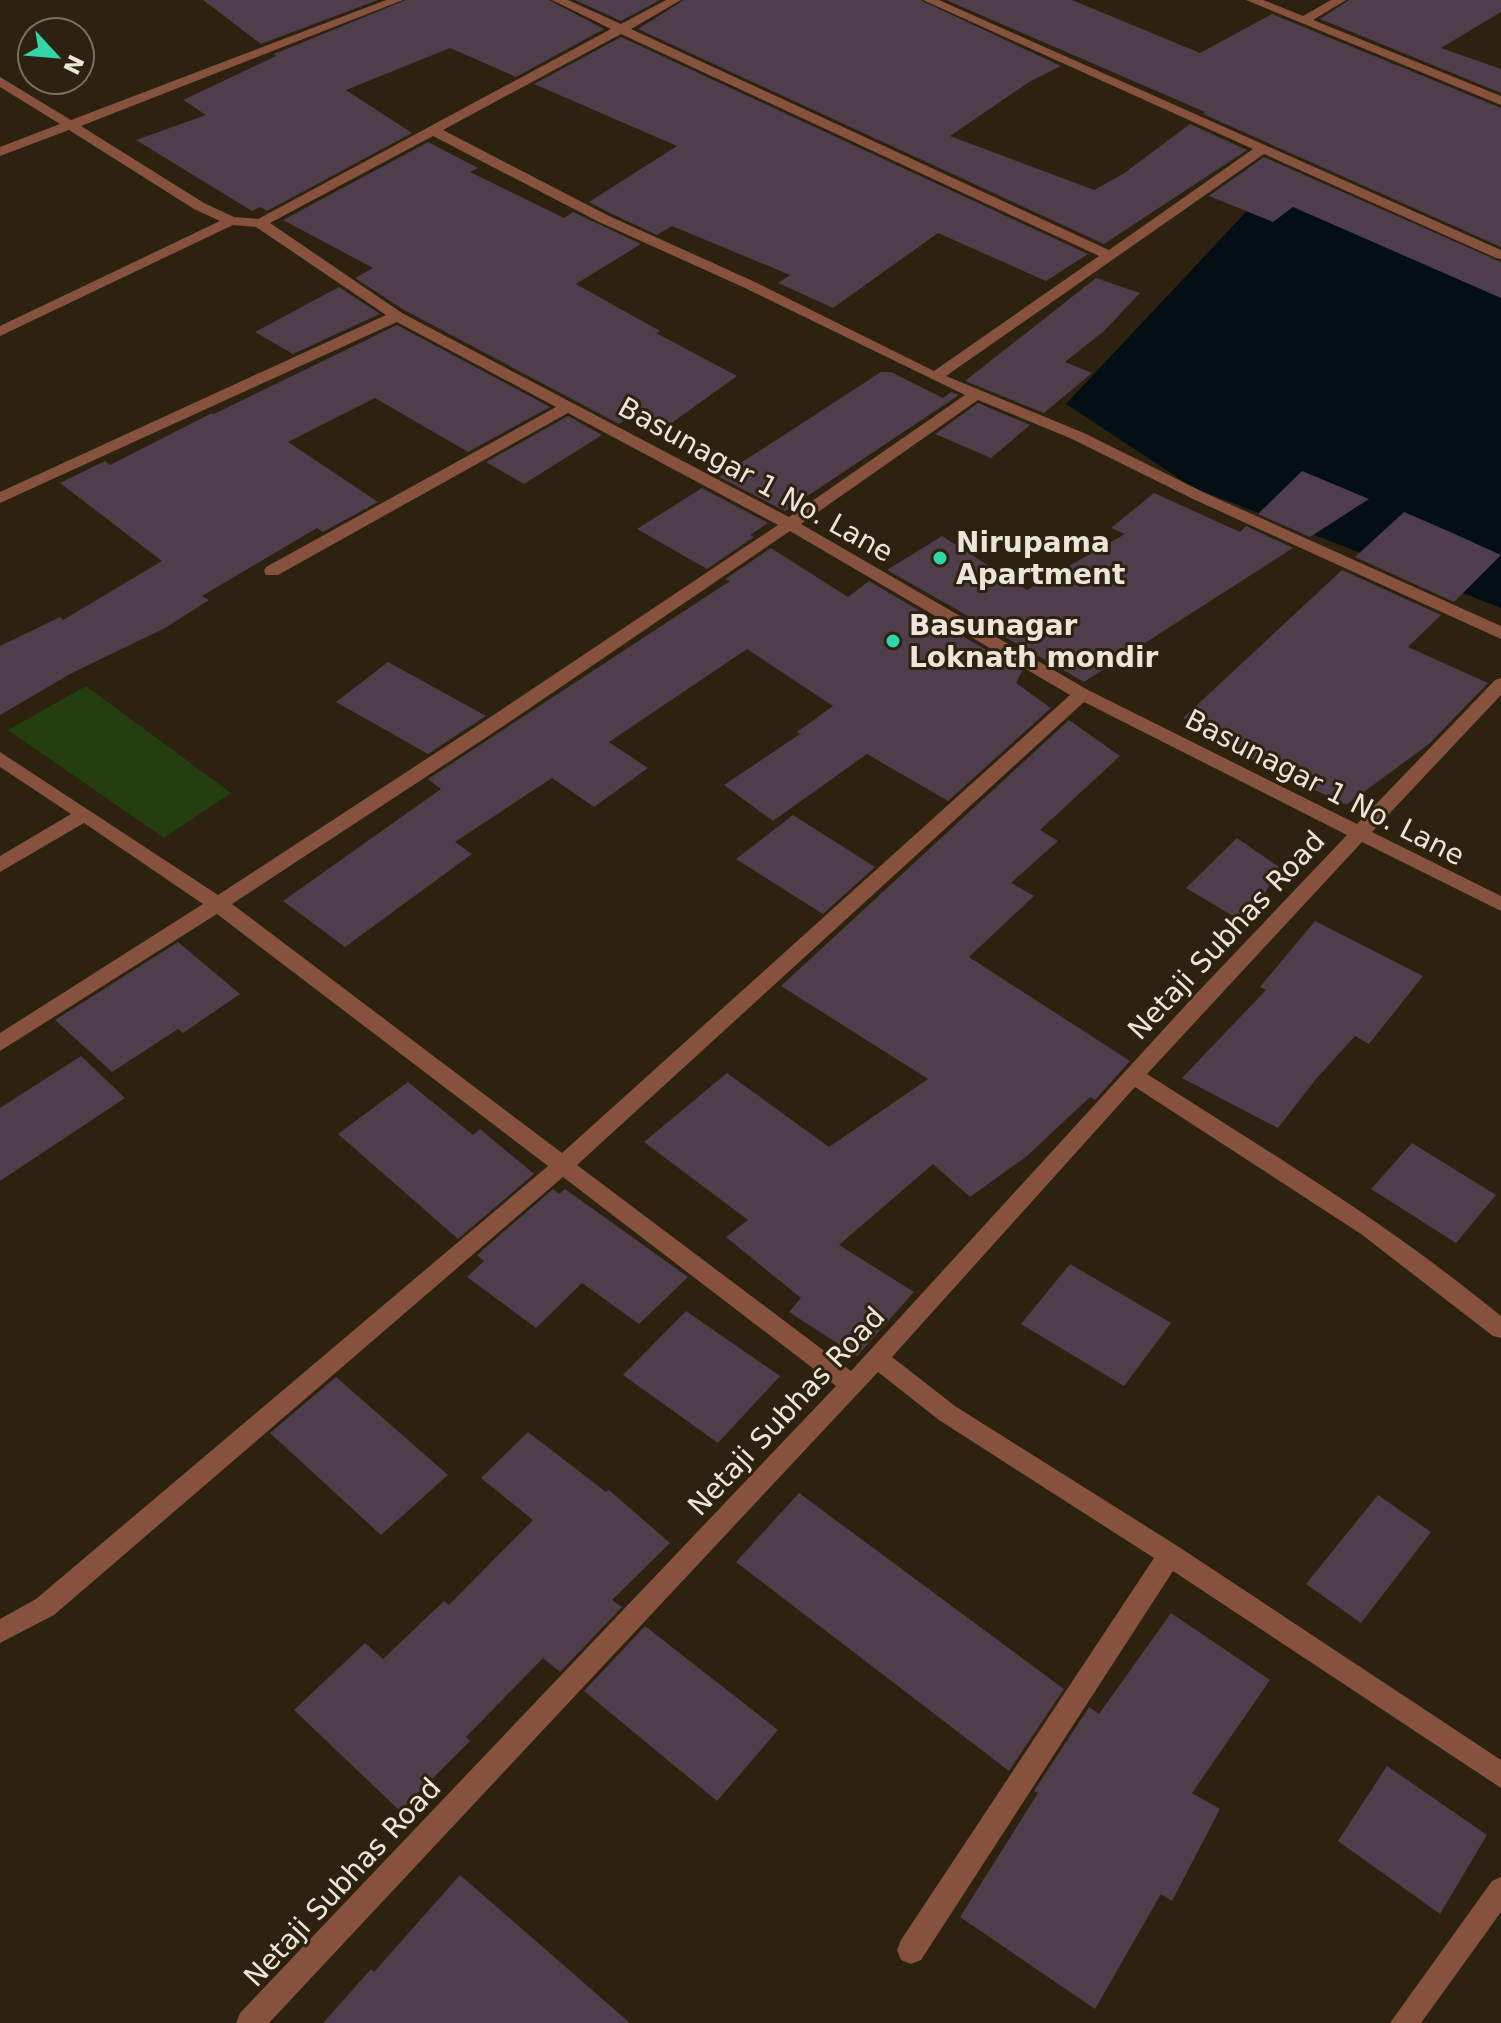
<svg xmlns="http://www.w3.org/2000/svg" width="1501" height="2023" font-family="'DejaVu Sans',sans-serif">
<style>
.green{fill:#243e0f}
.water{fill:#040e15}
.building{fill:#4e3d4b}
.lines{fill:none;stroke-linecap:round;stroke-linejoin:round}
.minor{fill:#86513d;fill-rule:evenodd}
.poi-dot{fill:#32d4a9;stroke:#2c220f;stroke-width:3}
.labels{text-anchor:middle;stroke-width:6;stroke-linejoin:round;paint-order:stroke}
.street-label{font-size:28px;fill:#ece5da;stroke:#2c220f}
.poi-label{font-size:28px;font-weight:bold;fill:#ece5da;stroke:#2c220f;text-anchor:start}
</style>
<rect width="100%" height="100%" fill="#2c220f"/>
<path class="green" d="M86 686 231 793 164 838 8 730Z"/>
<path class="water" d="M1276 180 1501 278V608L1192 487 1066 404Z"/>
<g class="building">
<path d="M203 0H378L261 44Z"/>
<path d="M406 0H549L604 29 516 77 450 48 346 90 412 133 267 211 260 207 252 211 136 140 206 115 183 100 276 56 274 54Z"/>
<path d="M575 0H660L621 21Z"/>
<path d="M684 0H920L1061 66 1029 82 950 136 1094 190 1123 174 1190 124 1247 150 1104 244 638 29Z"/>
<path d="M946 0H1072L1200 53 1272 14 1501 108V247L1203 114 1205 112Z"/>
<path d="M1349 0H1501V12L1441 48 1501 69V93L1320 19Z"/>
<path d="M621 37 1088 254 1046 281 938 233 833 308 778 283 790 275 672 226 657 235 610 213 589 202 677 146 534 84Z"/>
<path d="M428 142 478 168 470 172 564 218 573 212 641 244 576 284 660 331 656 333 737 376 659 432 631 416 619 424 404 310 355 278 373 268 283 220Z"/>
<path d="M1264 157 1501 262V298L1293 207 1273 222 1209 196Z"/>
<path d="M1096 278 1140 293 1104 331 1065 362 1092 373 1044 413 965 381Z"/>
<path d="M339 287 380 314 293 354 255 332Z"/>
<path d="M397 325 550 407 468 452 375 398 288 442 378 502 323 532 317 528 202 596 209 600 165 628 72 673 0 715V646L60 617 63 620 162 561 60 483 105 461 110 465 212 413 214 414Z"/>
<path d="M881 372H891L943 398 951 392 959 395 785 511 719 477Z"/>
<path d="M978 403 1030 425 991 458 935 434Z"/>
<path d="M568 416 602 435 524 484 486 462Z"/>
<path d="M1302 471 1369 499 1310 537 1258 514Z"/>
<path d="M702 488 768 523 750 535 754 537 707 569 637 529Z"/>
<path d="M1154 493 1240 532 1246 526 1293 548 1084 682 887 570 942 536 1027 590 1125 534 1111 528Z"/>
<path d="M1404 512 1448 531 1501 555 1454 602 1355 557Z"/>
<path d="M771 548 848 597 869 581 1022 671 1016 683 1051 708 948 801 867 754 773 821 724 785 800 734 797 732 833 706 747 649 609 742 648 768 594 807 552 778 455 842 472 854 345 947 283 901 441 789 428 779 730 581 725 579Z"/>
<path d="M1342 570 1441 615 1408 647 1488 683 1429 744 1346 805 1241 754 1245 750 1183 718Z"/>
<path d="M388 662 486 716 428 754 336 702Z"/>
<path d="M1069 720 1120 756 1040 830 1058 841 1011 883 1034 896 969 957 1130 1061 1095 1100 1090 1097 1027 1156 970 1197 933 1164 839 1245 914 1292 857 1356 789 1312 801 1298 726 1237 748 1220 644 1142 727 1073 829 1147 928 1079 781 986Z"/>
<path d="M793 815 875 867 823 914 736 859Z"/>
<path d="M1237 838 1279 867 1248 925 1186 888Z"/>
<path d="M1315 921 1423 976 1369 1044 1355 1036 1316 1079 1278 1128 1182 1078 1266 990 1260 987Z"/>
<path d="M178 942 240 994 183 1033 178 1029 112 1072 55 1020Z"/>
<path d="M81 1056 125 1098 0 1181V1108Z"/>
<path d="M408 1082 473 1135 480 1129 534 1174 458 1239 338 1134Z"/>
<path d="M1412 1143 1496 1195 1456 1243 1371 1189Z"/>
<path d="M553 1189 559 1194 565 1189 688 1277 639 1324 582 1283 536 1328 467 1277 484 1261 477 1255Z"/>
<path d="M1070 1264 1171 1323 1124 1386 1021 1324Z"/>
<path d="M686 1311 780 1376 718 1443 623 1375Z"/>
<path d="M336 1377 448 1475 381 1535 270 1433Z"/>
<path d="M528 1432 606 1492 609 1490 670 1543 612 1600 622 1607 560 1672 543 1658 466 1737 470 1741 400 1811 294 1710 365 1643 383 1659 444 1601 449 1605 533 1520 481 1478Z"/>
<path d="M799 1493 1064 1689 1009 1771 736 1562Z"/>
<path d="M1378 1495 1431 1532 1361 1623 1306 1584Z"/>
<path d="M1171 1613 1270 1680 1192 1793 1220 1809 1172 1901 1161 1894 1095 2009 960 1917 1038 1793 1034 1791 1089 1707 1099 1714Z"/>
<path d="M645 1626 778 1730 717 1801 584 1691Z"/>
<path d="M1387 1766 1487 1835 1440 1914 1338 1841Z"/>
<path d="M460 1875 630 2023H323L371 1969 374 1972Z"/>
</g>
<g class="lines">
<g class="minor">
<path d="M386 0H403L81 126 204 203 234 217 258 219 611 29 552 0H568L621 24 666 0H681L631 29 1109 250 1253 149 923 0H939L1501 250V259L1496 258 1264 154 946 376 1084 433 1205 493 1501 626V639L1193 499 1072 439 978 400 801 524 1088 690 1357 824 1495 680 1501 678V695L1372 832 1501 896V911L1362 842 1147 1074C1268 1151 1390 1225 1501 1316V1338L1493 1336 1361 1234 1135 1087 892 1357 955 1406 1179 1547 1501 1760V1788L1173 1571 921 1960 911 1964 901 1960 897 1950 901 1940 1154 1558 939 1420 878 1372 269 2023H236L240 2013 836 1386 563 1177 54 1615 0 1643V1619L36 1599 548 1166 217 914 0 1051V1033L203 904 84 823 0 872V856L71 814 0 767V752L218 895 486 720 778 525 568 413 278 575H266L264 571 266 567 556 407 397 322 0 503V492L386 315 256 227 233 225 0 336V326L220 221 194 209 69 130 0 156V147L60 124 0 87V77L71 120ZM621 34 1099 256 934 371 755 282 609 216 443 130ZM433 136 599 222 745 288 965 395 789 517 402 313 270 223ZM790 531 1070 695 562 1153 232 904 499 729ZM1084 702 1347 835 1195 995 851 1371 577 1165Z"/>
<path d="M1246 0H1263L1303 16 1331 0H1346L1313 20 1501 96V105Z"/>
<path d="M1501 1877V1912L1421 2023H1390L1492 1881Z"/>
</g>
</g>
<g class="poi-dot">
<circle cx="940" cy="558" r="8"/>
<circle cx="893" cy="641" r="8"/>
</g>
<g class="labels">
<g class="street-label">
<text transform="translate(756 479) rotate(29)" y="10">Basunagar 1 No. Lane</text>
<text transform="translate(1325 787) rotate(27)" y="10">Basunagar 1 No. Lane</text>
<text transform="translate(1226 935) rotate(-47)" y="10">Netaji Subhas Road</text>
<text transform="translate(786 1411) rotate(-47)" y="10">Netaji Subhas Road</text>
<text transform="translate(342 1882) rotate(-47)" y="10">Netaji Subhas Road</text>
</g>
<g class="poi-label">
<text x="956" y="552">Nirupama<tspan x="956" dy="32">Apartment</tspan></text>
<text x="909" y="635">Basunagar<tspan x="909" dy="32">Loknath mondir</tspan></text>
</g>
</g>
<g transform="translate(56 56) rotate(116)"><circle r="38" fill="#2c220f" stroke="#797060" stroke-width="2"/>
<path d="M0-6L14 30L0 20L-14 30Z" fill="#32d4a9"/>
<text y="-12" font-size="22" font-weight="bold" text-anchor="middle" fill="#ece5da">N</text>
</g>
</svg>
